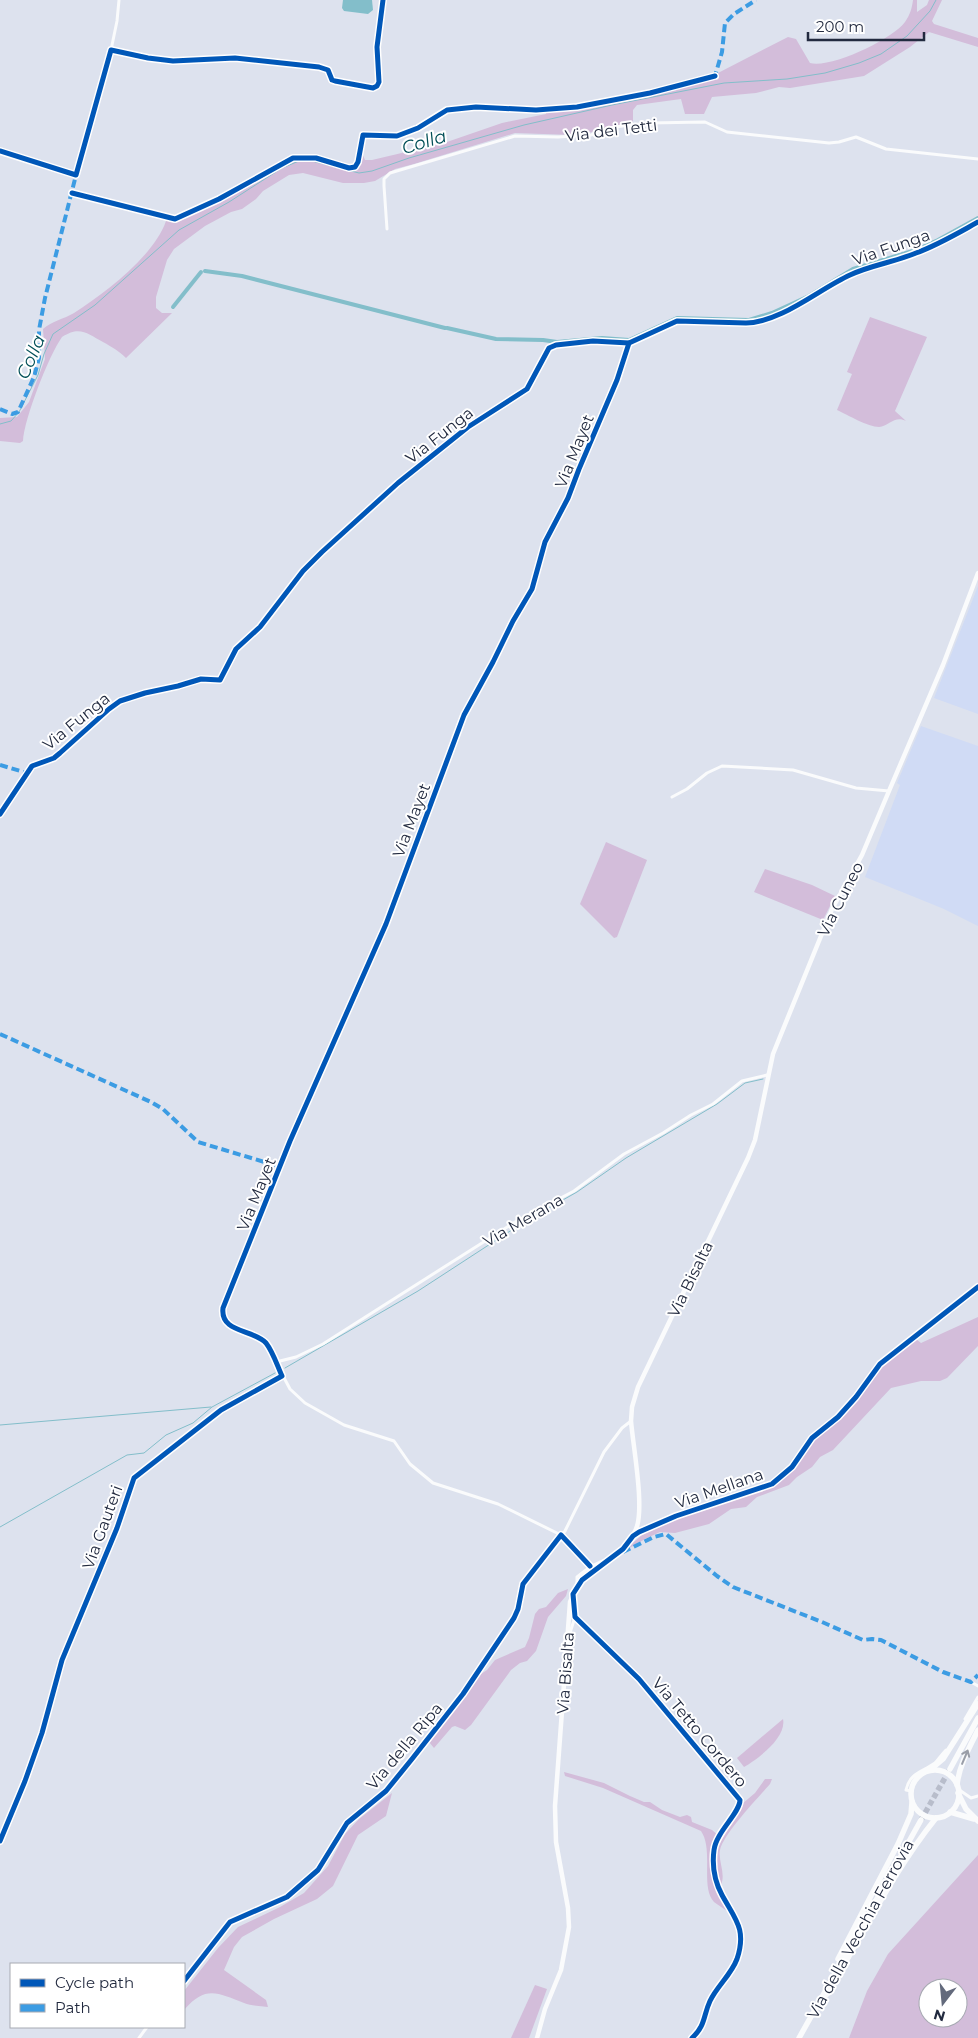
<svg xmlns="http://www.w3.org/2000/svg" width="978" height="2038" font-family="Montserrat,sans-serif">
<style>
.built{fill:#d0dbf5}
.green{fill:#d3bdda;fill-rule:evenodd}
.water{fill:#83beca}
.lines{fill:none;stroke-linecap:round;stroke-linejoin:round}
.stream{stroke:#83beca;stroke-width:1}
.canal{stroke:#83beca;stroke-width:4}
.primary-tunnel{stroke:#b8bdcb;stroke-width:5.5;stroke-dasharray:5.5 3;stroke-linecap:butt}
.minor{stroke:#fafbfc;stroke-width:3}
.tertiary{stroke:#fafbfc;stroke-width:4.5}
.primary{stroke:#fafbfc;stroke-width:5.5}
.trunk{stroke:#fafbfc;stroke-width:5.5}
.quiet{stroke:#3c9ce3;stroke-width:4;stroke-dasharray:8 4;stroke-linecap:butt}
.cycleway-casing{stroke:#fff;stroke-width:8}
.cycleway{stroke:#0057b8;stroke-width:5}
.oneway{stroke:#999da7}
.labels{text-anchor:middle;stroke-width:4;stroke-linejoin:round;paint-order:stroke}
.street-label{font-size:16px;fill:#222a3f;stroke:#fff}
.water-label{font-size:18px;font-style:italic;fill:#004e57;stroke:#fff}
</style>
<rect width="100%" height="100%" fill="#dde2ee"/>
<g class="built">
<path d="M978 586V714L934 698Z"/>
<path d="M921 726 978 746V926L944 909 865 877 900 785 897 783Z"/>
</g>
<g class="green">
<path d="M913 0H917V12L927 5 929 0H942L932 21 934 24 978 38V47L929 32 910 47 864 76 790 88 779 87 756 93 712 97 704 114H685L681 99 637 105 633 110V122L593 132 572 135 515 133 414 164 395 169 375 181 364 183H343L303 173 289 175 263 191 256 199 242 209 231 212 205 226 174 249 167 260 156 297V308L162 313H172L126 358C119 351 112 347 103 342 88 334 80 325 62 337 49 355 24 419 23 441L20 443 0 441V418L17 417 29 402 45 359 43 329C52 321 64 319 74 313 105 293 154 256 166 221 190 221 254 177 276 163 288 158 302 153 315 155 331 158 342 166 358 165L361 151 365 160H372L444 143 502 123 546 114V110L569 108 650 91 718 73 788 37 796 39 810 63C830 69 893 39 905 22 910 15 912 8 913 0Z"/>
<path d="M870 317 927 337 895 411 906 421C895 415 889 426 879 427 868 427 848 415 837 410L852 374 847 372Z"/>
<path d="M606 842 647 860 617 937 614 938 580 904Z"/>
<path d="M765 869 812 885 835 896 823 920 754 892Z"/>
<path d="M978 1317V1346L947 1378 940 1381H921L891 1388 833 1450 820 1457 812 1467 797 1477 789 1485 757 1497 746 1507 731 1509 709 1524 675 1533 660 1532 645 1539 621 1553 642 1535 665 1523 770 1488 788 1474 813 1440 841 1417 877 1371 914 1339H916L921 1343Z"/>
<path d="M568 1589 566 1596 548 1617 536 1651 527 1661 520 1663 511 1670 471 1725 465 1730 455 1726 452 1727 434 1748 429 1742 451 1715 475 1678 487 1670 495 1660 525 1647 529 1638 535 1614 539 1609 546 1607 558 1593Z"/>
<path d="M783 1719C787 1737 758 1759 744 1767L737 1758Z"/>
<path d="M564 1772 604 1783 630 1796 644 1802H650L662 1810 680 1817 687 1815 691 1817 692 1822 712 1830 719 1836 742 1804 755 1793 765 1779H772L770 1784C758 1798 724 1833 720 1850 718 1862 726 1873 721 1885L730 1902 727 1911C723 1908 718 1905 714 1902 700 1887 714 1850 701 1831L603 1788 565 1776Z"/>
<path d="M392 1793 386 1816 358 1835 333 1886 317 1899 274 1919 242 1937 234 1947 224 1970 266 2000 268 2007C260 2006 251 2006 244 2003 217 1993 206 1985 184 2010V1991L218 1948 238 1927 280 1907 304 1893 328 1866 345 1834 359 1819Z"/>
<path d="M978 1855V2038H849L867 1991 888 1954ZM928 1988H958V2018H928Z"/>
<path d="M535 1985 547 1989 529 2038H511Z"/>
</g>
<path class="water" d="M343 0H372L373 10 368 14 344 11 342 8Z"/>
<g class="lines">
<g class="stream">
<path d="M0 424 11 421 19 412 38 375 44 354 53 334 95 305 179 230 229 202 282 168 299 161H312L359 173 372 171 409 158 524 125 612 105 724 83 787 79 825 73 859 63 881 54 907 36 930 11 936 0"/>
<path d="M285 1368 418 1291 524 1222 577 1192 626 1158 717 1104 745 1083 763 1079"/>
<path d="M0 1425 211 1407"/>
<path d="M0 1527 127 1455 144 1453 166 1435 193 1423 212 1407 275 1373"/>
</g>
<g class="canal">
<path d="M205 271 242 276 445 328"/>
<path d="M173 307 201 272"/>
<path d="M447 328 496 339 543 340 557 342 602 338 629 340 677 318 749 320 772 313 809 296 853 269 916 250 938 240 978 218"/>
</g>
<path class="primary-tunnel" d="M921 1820 950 1769"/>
<g class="minor">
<path d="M319 67 328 70 332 80 335 81 373 88 377 86 379 73 377 47 383 0"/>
<path d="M0 151 76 175 111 50 117 21 119 0"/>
<path d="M387 229 384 186V179L390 173 515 136 558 137 591 135 614 127 649 123 705 122 727 132 829 143 839 142 856 137 886 149 978 159"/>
<path d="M672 797 687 789 707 773 722 766 793 770 856 788 889 791"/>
<path d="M0 814 32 766 54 758 60 753 109 709 120 701 145 693 178 686 201 679 220 680 236 649 260 627 303 571 322 552 398 483 468 427 527 389 549 348 556 345 593 341 629 343 677 321 746 323C782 322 819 289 850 275 871 265 895 262 916 253 938 245 958 233 978 222"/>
<path d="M276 1362 296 1357 323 1344 515 1222 574 1191 624 1154 663 1133 691 1115 713 1104 742 1081 767 1075"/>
<path d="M590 1566 563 1536 498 1504 433 1483 410 1464 394 1441 344 1425 305 1403 290 1389 266 1344 255 1337 229 1326 224 1319 222 1312 290 1141 386 924 464 715 493 662 513 621 532 589 545 542 568 498 579 469 617 380 629 343"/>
<path d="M577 1586V1577C587 1569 596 1562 609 1559"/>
<path d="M573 1594 575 1617 639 1679 740 1800C740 1813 716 1832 714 1850 712 1865 715 1882 722 1895 735 1919 747 1929 737 1959 731 1975 717 1986 710 2001 703 2016 706 2025 692 2038"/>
<path d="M568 1639 575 1617"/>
<path d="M971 1682 978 1686"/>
<path d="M965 1719 978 1697"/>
<path d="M958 1789 971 1798 978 1796"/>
<path d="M911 1791 906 1790C910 1772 923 1772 935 1763 939 1759 942 1754 946 1750"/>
<path d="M0 1841 25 1781 42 1733 62 1660 117 1528 134 1478 221 1410 282 1376"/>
<path d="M184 1981 230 1922 287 1897 318 1870 347 1823 386 1791 412 1759 463 1694 514 1618 518 1609 523 1584 565 1531 604 1452 622 1428 631 1421"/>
<path d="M139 2038 147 2027"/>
</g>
<g class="tertiary">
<path d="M634 1535 676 1516 772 1484 792 1467 812 1438 838 1417 856 1397 880 1364 978 1287"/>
<path d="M537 2038 545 2009 561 1970 569 1927 568 1908 556 1842 555 1806 570 1602C578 1580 596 1570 614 1556 624 1548 632 1540 636 1529 645 1509 633 1446 631 1421L632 1407 638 1387 748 1158 755 1140 773 1054 832 909 862 855 889 791 943 665 978 573"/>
</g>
<g class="primary">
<path d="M950 1769 978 1718"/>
<path d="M930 1770 943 1759 978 1704"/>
<circle cx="935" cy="1794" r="24"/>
<path d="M957 1785C959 1766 969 1748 978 1730"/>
<path d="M838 1959 898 1844 911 1814 912 1802"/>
<path d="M841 1970C871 1918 899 1864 936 1818"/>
<path d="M822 1999 828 1993 835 1980"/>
<path d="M799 2038 921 1820"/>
</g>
<g class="trunk">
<path d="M958 1793 966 1809 978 1821"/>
<path d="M950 1812 974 1819"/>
</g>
<g class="quiet">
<path d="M712 77 715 76 722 52 725 23 734 14 756 0"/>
<path d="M0 409 12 414 18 412 34 377 39 358V330L45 298 76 175"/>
<path d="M0 765 27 773"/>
<path d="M0 1034 151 1102 163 1109 198 1142 281 1167"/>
<path d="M623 1552 654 1537 666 1534 717 1576 733 1587 822 1622 863 1640 872 1639 881 1640 943 1672 971 1682 978 1675"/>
</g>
<g class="cycleway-casing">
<g id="cycleway">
<path d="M0 151 76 175 111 50 148 58 173 61 235 58 319 67 328 70 332 80 335 81 373 88 377 86 379 82 377 47 383 0"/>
<path d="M72 193 175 219 219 199 293 158H316L349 168 355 167 358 162 363 135 397 136 418 128 447 110 476 107 536 110 577 107 650 93 715 76"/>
<path d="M0 814 32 766 54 758 60 753 109 709 120 701 145 693 178 686 201 679 220 680 236 649 260 627 303 571 322 552 398 483 468 427 527 389 549 348 556 345 593 341 629 343 677 321 746 323C782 322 819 289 850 275 871 265 895 262 916 253 938 245 958 233 978 222"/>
<path d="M0 1841 25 1781 42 1733 62 1660 117 1528 134 1478 221 1410 282 1376C277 1365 273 1352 266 1343 253 1329 220 1333 223 1308L290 1141 386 924 464 715 493 662 513 621 532 589 545 542 568 498 579 469 617 380 629 343"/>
<path d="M184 1981 230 1922 287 1897 318 1870 347 1823 386 1791 412 1759 463 1694 514 1618 518 1609 523 1584 561 1535 590 1566"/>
<path d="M692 2038C706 2025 703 2016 710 2001 717 1986 731 1975 737 1959 747 1929 735 1919 722 1895 715 1882 712 1865 714 1850 716 1832 740 1813 740 1800L639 1679 575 1617 573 1594 582 1580 623 1549 633 1536 639 1532 676 1516 772 1484 792 1467 812 1438 838 1417 856 1397 880 1364 978 1287"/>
</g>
</g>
<use href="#cycleway" class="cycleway"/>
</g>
<defs><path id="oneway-shaft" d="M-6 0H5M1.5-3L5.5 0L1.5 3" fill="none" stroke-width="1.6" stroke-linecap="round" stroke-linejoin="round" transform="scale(1.25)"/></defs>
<use class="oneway" href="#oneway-shaft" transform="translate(965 1757) rotate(-67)"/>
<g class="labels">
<g class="street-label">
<text transform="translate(611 130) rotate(-7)" y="6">Via dei Tetti</text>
<text transform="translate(891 247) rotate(-19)" y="6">Via Funga</text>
<text transform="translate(439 435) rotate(-38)" y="6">Via Funga</text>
<text transform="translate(574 451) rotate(-68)" y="6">Via Mayet</text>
<text transform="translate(76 721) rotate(-39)" y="6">Via Funga</text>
<text transform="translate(411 820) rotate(-69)" y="6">Via Mayet</text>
<text transform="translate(840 899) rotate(-63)" y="6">Via Cuneo</text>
<text transform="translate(256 1194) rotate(-68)" y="6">Via Mayet</text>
<text transform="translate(523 1220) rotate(-30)" y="6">Via Merana</text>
<text transform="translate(690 1279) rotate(-64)" y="6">Via Bisalta</text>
<text transform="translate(719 1488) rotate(-19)" y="6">Via Mellana</text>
<text transform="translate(102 1527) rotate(-70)" y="6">Via Gauteri</text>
<text transform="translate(565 1673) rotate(-86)" y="6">Via Bisalta</text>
<text transform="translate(700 1732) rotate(50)" y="6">Via Tetto Cordero</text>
<text transform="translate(404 1746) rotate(-50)" y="6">Via della Ripa</text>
<text transform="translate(860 1929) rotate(-61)" y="6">Via della Vecchia Ferrovia</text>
</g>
<g class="water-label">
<text transform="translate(424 142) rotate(-17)" y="6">Colla</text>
<text transform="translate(31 357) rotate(-67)" y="6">Colla</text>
</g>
</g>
<rect x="10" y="1963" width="175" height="65" fill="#ffffff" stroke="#a7aab2"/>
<rect x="20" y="1979" width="25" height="8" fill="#0057b8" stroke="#a7aab2"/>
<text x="55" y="1988" font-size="15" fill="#222a3f">Cycle path</text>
<rect x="20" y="2004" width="25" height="8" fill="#3c9ce3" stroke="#a7aab2"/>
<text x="55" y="2013" font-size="15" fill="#222a3f">Path</text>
<g transform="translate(943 2003) rotate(196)"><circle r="24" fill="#ffffff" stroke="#a7aab2"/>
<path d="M0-4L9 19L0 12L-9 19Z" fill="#636a7c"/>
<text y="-8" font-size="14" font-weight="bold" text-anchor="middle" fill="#222a3f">N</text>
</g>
<path d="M808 32v8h116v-8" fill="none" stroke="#222a3f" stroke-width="2.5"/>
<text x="816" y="32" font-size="15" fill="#222a3f" stroke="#ffffff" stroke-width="4" paint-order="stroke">200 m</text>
</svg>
